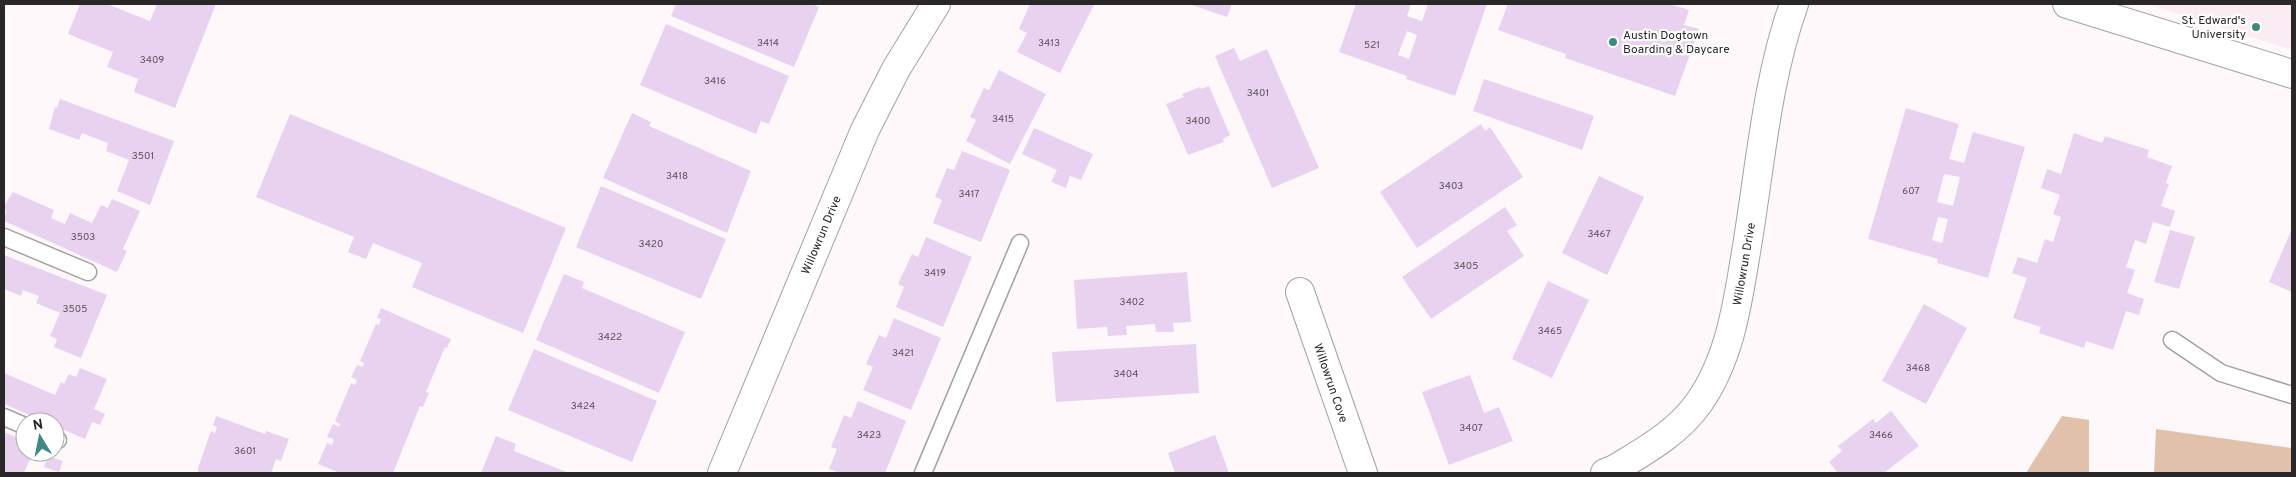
<svg xmlns="http://www.w3.org/2000/svg" width="2296" height="477" font-family="Overpass,sans-serif">
<style>
.built{fill:#fbebf2}
.forest{fill:#e1c1ac}
.building{fill:#e9d2ef;fill-rule:evenodd}
.lines{fill:none;stroke-linecap:round;stroke-linejoin:round}
.lane-casing{stroke:#a7a0a3;stroke-width:19}
.street-casing{stroke:#a7a0a3;stroke-width:30}
.secondary-casing{stroke:#a7a0a3;stroke-width:30}
.lane{stroke:#fff;stroke-width:16}
.street{stroke:#fff;stroke-width:28}
.secondary{stroke:#fff;stroke-width:28}
.poi-dot{fill:#408884;stroke:#fff;stroke-width:2}
.labels{text-anchor:middle;stroke-width:4.5;stroke-linejoin:round;paint-order:stroke}
.number-label{font-size:10px;fill:#5a525a}
.poi-label{font-size:12px;fill:#2a2728;stroke:#fff;text-anchor:end}
.street-label{font-size:12px;fill:#2a2728;stroke:#fff}
</style>
<rect width="100%" height="100%" fill="#fef8fb"/>
<path class="built" d="M2148 4H2292V50Z"/>
<g class="forest">
<path d="M2062 416 2089 420V473H2026Z"/>
<path d="M2156 429 2292 448V473H2154Z"/>
</g>
<g class="building">
<path d="M80 4H107L150 21 157 4H216L175 108 134 92 138 79 107 67 113 52 68 34Z"/>
<path d="M676 4H812L819 7 794 67 671 16Z"/>
<path d="M1030 4 1094 5 1060 73 1017 52 1027 33 1019 29Z"/>
<path d="M1189 4H1232L1227 17Z"/>
<path d="M1356 4H1411L1407 16 1422 21 1428 4H1487L1455 96 1406 79 1407 76 1339 52ZM1407 31 1417 35 1409 59 1398 55Z"/>
<path d="M1508 4H1670L1689 10 1684 25 1699 29 1675 96 1565 58 1566 54 1498 30Z"/>
<path d="M666 24 789 76 769 124 761 121 756 134 640 85Z"/>
<path d="M1234 48 1240 61 1267 49 1319 168 1272 188 1215 56Z"/>
<path d="M999 70 1046 94 1010 164 966 141 976 120 970 117 984 88 989 90Z"/>
<path d="M1484 79 1594 116 1582 150 1473 111Z"/>
<path d="M1209 86 1230 135 1223 139 1224 142 1188 155 1166 104 1184 97 1182 94 1200 87 1201 89Z"/>
<path d="M60 99 174 141 150 205 117 191 129 160 106 151 108 143 82 133 79 140 49 129 55 107 57 108Z"/>
<path d="M1906 108 1959 124 1949 159 1964 163 1973 132 2025 147 1988 278 1937 263 1938 259 1868 239ZM1944 174 1960 177 1953 206 1937 202ZM1938 217 1948 219 1942 243 1932 240Z"/>
<path d="M632 113 651 122 649 126 751 171 727 233 603 178Z"/>
<path d="M290 114 566 228 523 333 412 287 422 263 373 243 366 259 348 252 354 237 256 197Z"/>
<path d="M1481 124 1485 131 1490 127 1523 177 1417 248 1380 192Z"/>
<path d="M1034 128 1093 154 1081 180 1070 176 1066 188 1051 182 1057 170 1022 154Z"/>
<path d="M2074 133 2102 143 2105 136 2149 150 2147 157 2172 166 2166 183 2169 184 2161 206 2175 211 2170 227 2153 222 2146 244 2135 240 2126 267 2135 270 2127 293 2144 299 2139 315 2126 311 2113 350 2086 341 2084 348 2039 333 2041 327 2013 318 2027 278 2012 273 2018 257 2037 263 2045 239 2053 242 2061 217 2053 214 2060 195 2041 188 2047 169 2061 174Z"/>
<path d="M962 151 1010 170 981 242 933 223 942 200 935 197 947 168 954 170Z"/>
<path d="M1599 176 1644 197 1607 275 1562 253Z"/>
<path d="M601 186 726 239 701 299 576 247Z"/>
<path d="M13 192 54 210 51 218 65 224 70 213 92 223 101 205 108 208 112 199 140 211 123 249 127 251 117 272 4 221 6 212 4 206Z"/>
<path d="M1505 207 1517 225 1507 231 1524 256 1431 319 1402 277Z"/>
<path d="M2170 230 2195 237 2179 289 2154 282Z"/>
<path d="M2291 231H2292V292L2269 282Z"/>
<path d="M926 237 972 257 943 327 896 307 904 287 898 284 912 254 918 257Z"/>
<path d="M4 255 107 295 81 358 54 347 57 339 50 336 60 313 36 303 39 296 23 290 21 296 4 289Z"/>
<path d="M1187 272 1191 322 1173 323 1174 332H1156L1155 324 1126 326 1127 335 1108 336 1107 327 1077 329 1074 280Z"/>
<path d="M564 274 584 282 582 288 685 332 659 393 536 340Z"/>
<path d="M1548 281 1589 300 1552 378 1512 359Z"/>
<path d="M1924 304 1967 328 1926 404 1882 381Z"/>
<path d="M381 308 451 339 447 348 445 347 426 392 429 393 423 407 420 406 393 473H340L318 464 327 443 332 445 334 439 327 437 333 424 339 427 340 424 335 421 351 383 355 385 357 380 351 377 357 365 363 367 364 363 360 361 376 324 379 325 381 319 377 318Z"/>
<path d="M894 318 941 338 911 410 863 390 873 367 866 364 879 335 886 338Z"/>
<path d="M1196 344 1199 393 1056 402 1052 352Z"/>
<path d="M534 349 657 401 632 462 508 410Z"/>
<path d="M80 368 107 379 94 409 105 414 100 425 92 422 85 439 55 426V422H46L4 404V373L55 395 61 382 64 384 69 374 76 377Z"/>
<path d="M1470 375 1484 413 1499 407 1513 441 1449 465 1422 392Z"/>
<path d="M858 401 906 421 885 473H840L829 469 837 449 831 447 844 415 851 418Z"/>
<path d="M1891 411 1919 446 1884 473H1838L1829 462 1842 451 1838 446 1873 419 1876 423Z"/>
<path d="M216 416 265 434 266 431 289 439 281 461 276 459 271 473H198V468L211 431 215 433 217 427 213 425Z"/>
<path d="M4 432 25 441V452H33L24 473H4Z"/>
<path d="M1215 435 1229 473H1175L1168 453Z"/>
<path d="M496 436 516 444 514 451 569 473H481Z"/>
<path d="M48 456 63 461 59 472 44 467Z"/>
</g>
<g class="lines">
<g class="lane-casing">
<g id="lane">
<path d="M4 237 88 272"/>
<path d="M2172 340 2221 373 2292 395"/>
<path d="M4 417 25 426"/>
<path d="M55 439 58 440"/>
<path d="M923 473 1020 243"/>
</g>
</g>
<g class="street-casing">
<g id="street">
<path d="M1300 292 1363 473"/>
<path d="M722 473 865 130 896 69 936 4"/>
<path d="M1605 473 1615 469C1646 450 1677 433 1698 404 1731 358 1738 300 1747 246 1760 167 1767 79 1794 4"/>
</g>
</g>
<g class="secondary-casing">
<path id="secondary" d="M2067 4 2292 74"/>
</g>
<use href="#lane" class="lane"/>
<use href="#street" class="street"/>
<use href="#secondary" class="secondary"/>
</g>
<g class="poi-dot">
<circle cx="2256" cy="27" r="5"/>
<circle cx="1613" cy="42" r="5"/>
</g>
<g class="labels">
<g class="number-label">
<text x="768" y="46">3414</text>
<text x="1049" y="46">3413</text>
<text x="1372" y="48">521</text>
<text x="152" y="63">3409</text>
<text x="715" y="84">3416</text>
<text x="1258" y="96">3401</text>
<text x="1003" y="122">3415</text>
<text x="1198" y="124">3400</text>
<text x="143" y="159">3501</text>
<text x="677" y="179">3418</text>
<text x="1451" y="189">3403</text>
<text x="1911" y="194">607</text>
<text x="969" y="197">3417</text>
<text x="1599" y="237">3467</text>
<text x="83" y="240">3503</text>
<text x="651" y="247">3420</text>
<text x="1466" y="269">3405</text>
<text x="935" y="276">3419</text>
<text x="1132" y="305">3402</text>
<text x="75" y="312">3505</text>
<text x="1550" y="334">3465</text>
<text x="610" y="340">3422</text>
<text x="903" y="356">3421</text>
<text x="1918" y="371">3468</text>
<text x="1126" y="377">3404</text>
<text x="583" y="409">3424</text>
<text x="1471" y="431">3407</text>
<text x="869" y="438">3423</text>
<text x="1881" y="438">3466</text>
<text x="245" y="454">3601</text>
</g>
<g class="poi-label">
<text x="2246" y="24">St. Edward's<tspan x="2246" dy="14">University</tspan></text>
<text x="1623" y="39" text-anchor="start">Austin Dogtown<tspan x="1623" dy="14">Boarding &amp; Daycare</tspan></text>
</g>
<g class="street-label">
<text transform="translate(821 235) rotate(-67)" y="4">Willowrun Drive</text>
<text transform="translate(1744 264) rotate(-80)" y="4">Willowrun Drive</text>
<text transform="translate(1331 383) rotate(71)" y="4">Willowrun Cove</text>
</g>
</g>
<rect width="2296" height="477" fill="none" stroke="#2a2728" stroke-width="10"/>
<g transform="translate(40 437) rotate(350)"><circle r="24" fill="#ffffff" stroke="#aaa9a9"/>
<path d="M0-4L9 19L0 12L-9 19Z" fill="#408884"/>
<text y="-8" font-size="14" font-weight="bold" text-anchor="middle" fill="#2a2728">N</text>
</g>
</svg>
